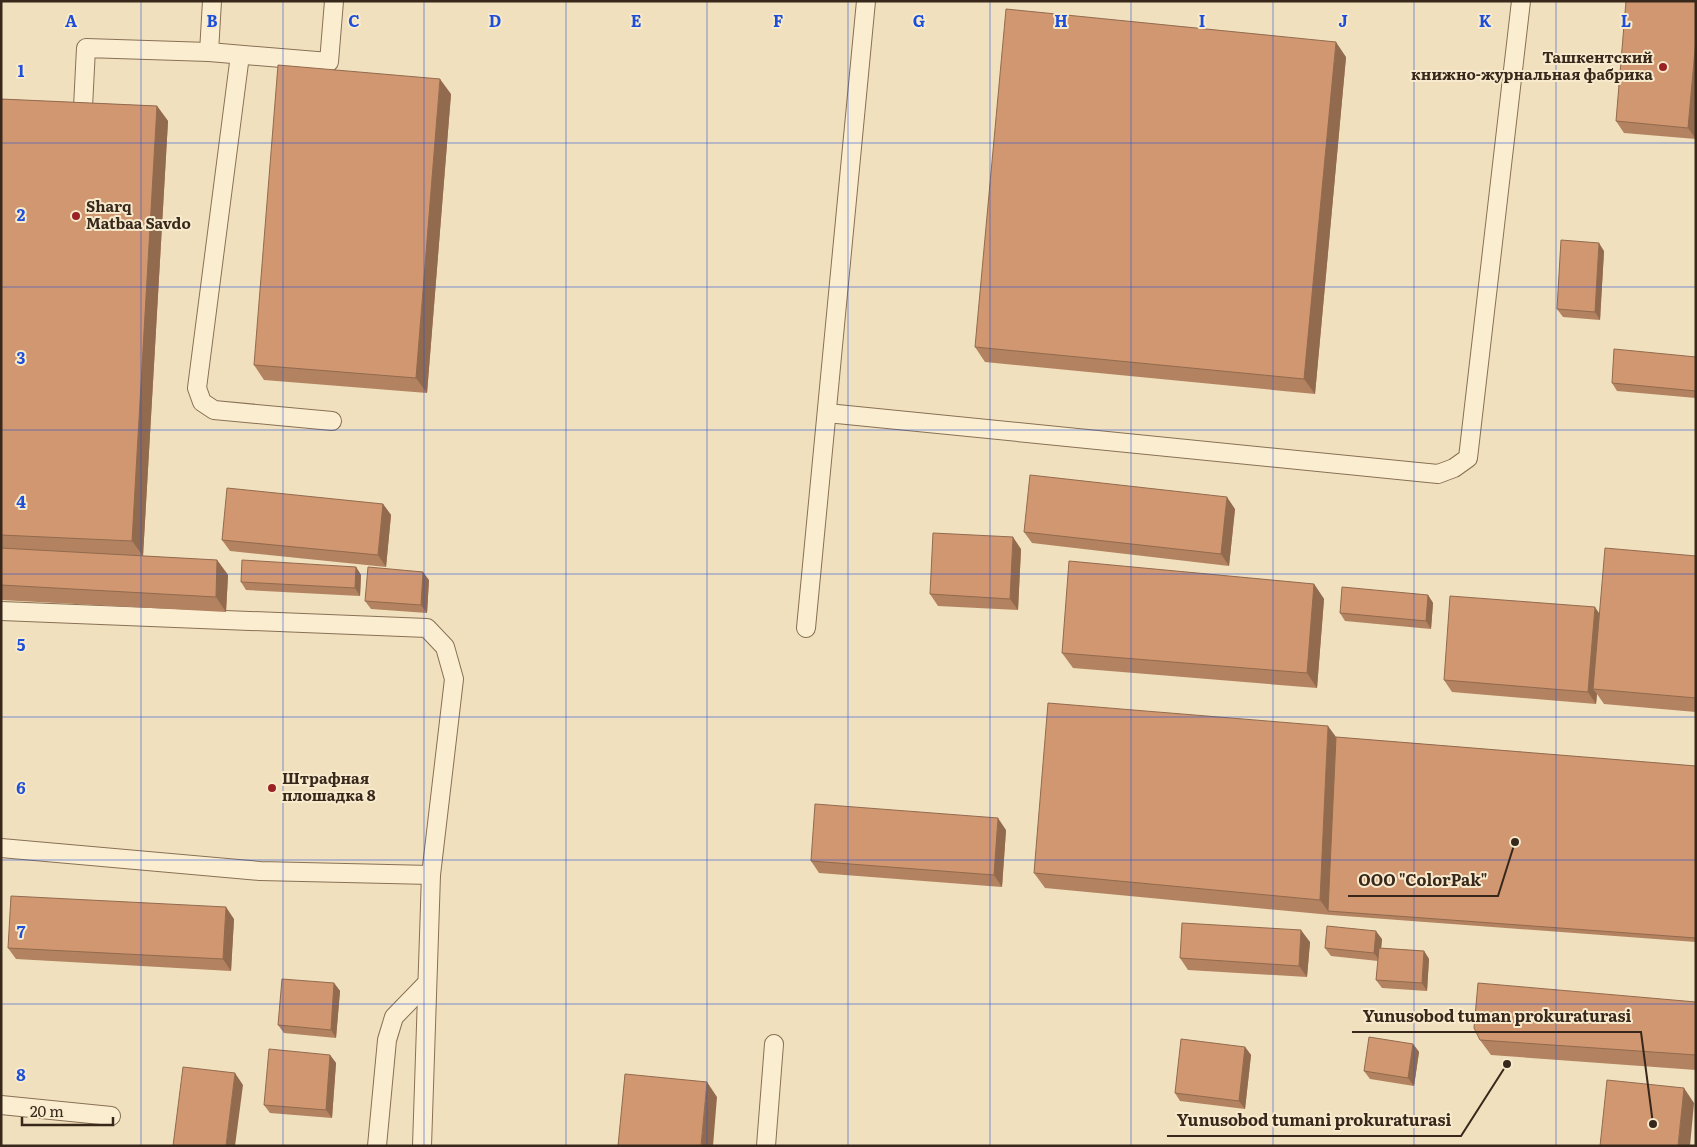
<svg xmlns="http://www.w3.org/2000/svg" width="1697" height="1147" font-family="Literata,serif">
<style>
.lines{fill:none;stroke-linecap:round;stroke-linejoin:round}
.lane-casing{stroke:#897055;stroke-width:20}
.lane{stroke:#fbeed0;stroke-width:18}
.wall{fill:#b38260}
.shaded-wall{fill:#926a4e}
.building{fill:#d09770;stroke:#926a4e}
.grid{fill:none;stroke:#1d4ed8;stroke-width:1;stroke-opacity:0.55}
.poi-dot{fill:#9b2224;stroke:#f7eacd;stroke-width:2}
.labels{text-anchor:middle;stroke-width:4;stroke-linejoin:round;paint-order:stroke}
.poi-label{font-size:15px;font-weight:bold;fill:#37281b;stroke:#f7eacd;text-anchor:start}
.grid-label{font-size:16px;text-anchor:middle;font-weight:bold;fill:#1d4ed8;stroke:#f7eacd;stroke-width:4;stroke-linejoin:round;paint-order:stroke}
.leader{fill:none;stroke:#37281b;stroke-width:2}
.callout-dot{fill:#37281b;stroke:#f7eacd;stroke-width:2}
.callout-label{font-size:16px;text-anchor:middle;font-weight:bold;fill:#37281b;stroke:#f7eacd;stroke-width:4;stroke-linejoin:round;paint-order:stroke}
</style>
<rect width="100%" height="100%" fill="#f0e0bd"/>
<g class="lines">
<g class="lane-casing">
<g id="lane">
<path d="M209 52 329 62 334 1"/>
<path d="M240 55 197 388 202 402 214 410 332 421"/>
<path d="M82 127 86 48 209 52 212 1"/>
<path d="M827 413 1438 474 1454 468 1468 458 1521 1"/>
<path d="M1 611 427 628 445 647 454 679 431 875 422 1146"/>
<path d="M806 628 866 1"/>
<path d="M1 848 260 871 431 875"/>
<path d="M1 1105 111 1116"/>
<path d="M377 1146 387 1040 394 1017 427 983"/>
<path d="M766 1146 774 1044"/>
</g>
</g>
<use href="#lane" class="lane"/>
</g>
<g class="wall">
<path d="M1696 1V139L1624 133 1616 121Z"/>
<path d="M1346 57 1315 394 985 362 975 347Z"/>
<path d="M451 94 427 393 264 380 254 365Z"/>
<path d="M1 99 157 106 168 121 143 556 217 560 228 575 226 612 1 600Z"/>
<path d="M1604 251 1600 320 1563 317 1557 309Z"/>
<path d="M1696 357V398L1617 391 1612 383Z"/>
<path d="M383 504 391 515 386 567 230 551 222 540Z"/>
<path d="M1235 509 1229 566 1032 543 1024 532Z"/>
<path d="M1021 549 1018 610 938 606 930 594Z"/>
<path d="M1696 556V712L1604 704 1597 694 1596 704 1452 692 1444 680 1599 614Z"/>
<path d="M356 567 361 575 360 596 246 590 241 582Z"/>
<path d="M429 580 427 613 371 609 365 601Z"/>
<path d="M1314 584 1324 599 1317 688 1073 668 1062 653Z"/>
<path d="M1428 595 1433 603 1431 629 1345 621 1340 613Z"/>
<path d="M1336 737 1696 766V942L1331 915 1045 888 1034 873Z"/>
<path d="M1006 830 1002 887 819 873 811 861Z"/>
<path d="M234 919 231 971 16 959 8 948Z"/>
<path d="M1382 939 1381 948 1424 951 1429 959 1427 991 1382 988 1376 980 1378 961 1331 956 1325 948Z"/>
<path d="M1310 942 1307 977 1188 970 1180 958Z"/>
<path d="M334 983 340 991 336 1038 284 1033 278 1025Z"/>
<path d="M1696 1002V1070L1491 1055 1480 1040Z"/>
<path d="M1413 1044 1419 1052 1414 1086 1370 1079 1364 1071Z"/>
<path d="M1245 1047 1251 1055 1245 1109 1180 1101 1175 1093Z"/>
<path d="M330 1055 336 1063 332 1118 270 1113 264 1105Z"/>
</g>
<g class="shaded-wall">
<path d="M1696 39V139L1688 128Z"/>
<path d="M1336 42 1346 57 1315 394 1304 379Z"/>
<path d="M440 79 451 94 427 393 416 378Z"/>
<path d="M157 106 168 121 143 556 132 541Z"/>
<path d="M1599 243 1604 251 1600 320 1595 312Z"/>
<path d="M1227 497 1235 509 1229 566 1221 554Z"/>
<path d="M383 504 391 515 386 567 378 555Z"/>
<path d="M1013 537 1021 549 1018 610 1010 599Z"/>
<path d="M217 560 228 575 226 612 216 597Z"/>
<path d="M356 567 361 575 360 596 355 588Z"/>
<path d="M423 572 429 580 427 613 421 605Z"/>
<path d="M1314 584 1324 599 1317 688 1307 673Z"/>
<path d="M1428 595 1433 603 1431 629 1426 621Z"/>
<path d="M1595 607 1603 619 1593 689 1597 694 1596 704 1588 692Z"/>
<path d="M1328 726 1339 741 1328 911 1320 900Z"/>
<path d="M998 818 1006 830 1002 887 994 875Z"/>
<path d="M226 907 234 919 231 971 223 959Z"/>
<path d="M1301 930 1310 942 1307 977 1299 966Z"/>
<path d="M1376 931 1382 939 1380 961 1374 953Z"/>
<path d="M1424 951 1429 959 1427 991 1422 983Z"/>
<path d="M334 983 340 991 336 1038 331 1030Z"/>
<path d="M1413 1044 1419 1052 1414 1086 1408 1078Z"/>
<path d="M1245 1047 1251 1055 1245 1109 1239 1101Z"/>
<path d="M330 1055 336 1063 332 1118 326 1110Z"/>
<path d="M235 1073 243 1085 235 1146H226Z"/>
<path d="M707 1082 717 1097 713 1146H701Z"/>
<path d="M1684 1088 1694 1103 1690 1146H1678Z"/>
</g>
<g class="building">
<path d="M1626 1H1696V39L1688 128 1616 121Z"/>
<path d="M1006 9 1336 42 1304 379 975 347Z"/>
<path d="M278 65 440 79 416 378 254 365Z"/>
<path d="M1 99 157 106 132 541 1 535Z"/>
<path d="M1561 240 1599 243 1595 312 1557 309Z"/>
<path d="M1614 349 1696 357V391L1612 383Z"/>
<path d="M1030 475 1227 497 1221 554 1024 532Z"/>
<path d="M227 488 383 504 378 555 222 540Z"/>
<path d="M933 533 1013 537 1010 599 930 594Z"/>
<path d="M1 548 217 560 216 597 1 585Z"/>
<path d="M1605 548 1696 556V698L1593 689Z"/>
<path d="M242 560 356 567 355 588 241 582Z"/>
<path d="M1069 561 1314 584 1307 673 1062 653Z"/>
<path d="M368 567 423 572 421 605 365 601Z"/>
<path d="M1342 587 1428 595 1426 621 1340 613Z"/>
<path d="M1450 596 1595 607 1588 692 1444 680Z"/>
<path d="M1048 703 1328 726 1320 900 1034 873Z"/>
<path d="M1336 737 1696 766V938L1328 911Z"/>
<path d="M815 804 998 818 994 875 811 861Z"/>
<path d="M11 896 226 907 223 959 8 948Z"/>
<path d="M1182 923 1301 930 1299 966 1180 958Z"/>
<path d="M1327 926 1376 931 1374 953 1325 948Z"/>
<path d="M1379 948 1424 951 1422 983 1376 980Z"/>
<path d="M282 979 334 983 331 1030 278 1025Z"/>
<path d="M1478 983 1696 1002V1055L1480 1040 1474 1028Z"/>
<path d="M1369 1037 1413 1044 1408 1078 1364 1071Z"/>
<path d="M1181 1039 1245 1047 1239 1101 1175 1093Z"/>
<path d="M269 1049 330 1055 326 1110 264 1105Z"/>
<path d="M183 1067 235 1073 226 1146H173Z"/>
<path d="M625 1074 707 1082 701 1146H618Z"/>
<path d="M1607 1080 1684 1088 1678 1146H1600Z"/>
</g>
<path class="grid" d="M141 1V1146M283 1V1146M424 1V1146M566 1V1146M707 1V1146M848 1V1146M990 1V1146M1131 1V1146M1273 1V1146M1414 1V1146M1556 1V1146M1 143H1696M1 287H1696M1 430H1696M1 574H1696M1 717H1696M1 860H1696M1 1004H1696"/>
<g class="poi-dot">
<circle cx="1663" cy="67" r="5"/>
<circle cx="76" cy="216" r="5"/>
<circle cx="272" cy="788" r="5"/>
</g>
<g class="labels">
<g class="poi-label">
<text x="1653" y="63" text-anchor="end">Ташкентский<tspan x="1653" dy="17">книжно-журнальная фабрика</tspan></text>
<text x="86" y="212">Sharq<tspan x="86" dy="17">Matbaa Savdo</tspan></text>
<text x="282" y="784">Штрафная<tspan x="282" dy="17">плошадка 8</tspan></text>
</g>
</g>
<g class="grid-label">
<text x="71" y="27">A</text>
<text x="212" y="27">B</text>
<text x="354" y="27">C</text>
<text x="495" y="27">D</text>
<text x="636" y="27">E</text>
<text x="778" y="27">F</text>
<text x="919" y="27">G</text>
<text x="1061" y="27">H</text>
<text x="1202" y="27">I</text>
<text x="1343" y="27">J</text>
<text x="1485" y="27">K</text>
<text x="1626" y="27">L</text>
<text x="21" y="77">1</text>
<text x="21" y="221">2</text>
<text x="21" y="364">3</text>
<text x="21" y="508">4</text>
<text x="21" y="651">5</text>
<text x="21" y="794">6</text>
<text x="21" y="938">7</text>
<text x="21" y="1081">8</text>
</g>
<path class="leader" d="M1515 842L1498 896H1348M1653 1124L1641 1032H1352M1507 1064L1461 1136H1167"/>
<g class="callout-dot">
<circle cx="1515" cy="842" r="5"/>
<circle cx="1653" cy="1124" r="5"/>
<circle cx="1507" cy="1064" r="5"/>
</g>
<g class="callout-label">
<text x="1423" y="886">OOO "ColorPak"</text>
<text x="1497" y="1022">Yunusobod tuman prokuraturasi</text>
<text x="1314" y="1126">Yunusobod tumani prokuraturasi</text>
</g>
<rect width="1697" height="1147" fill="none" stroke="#37281b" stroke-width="5"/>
<path d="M22 1117v8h91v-8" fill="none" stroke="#37281b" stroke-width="2.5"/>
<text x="30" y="1117" font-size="15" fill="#37281b" stroke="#f7eacd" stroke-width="4" paint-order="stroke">20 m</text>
</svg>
